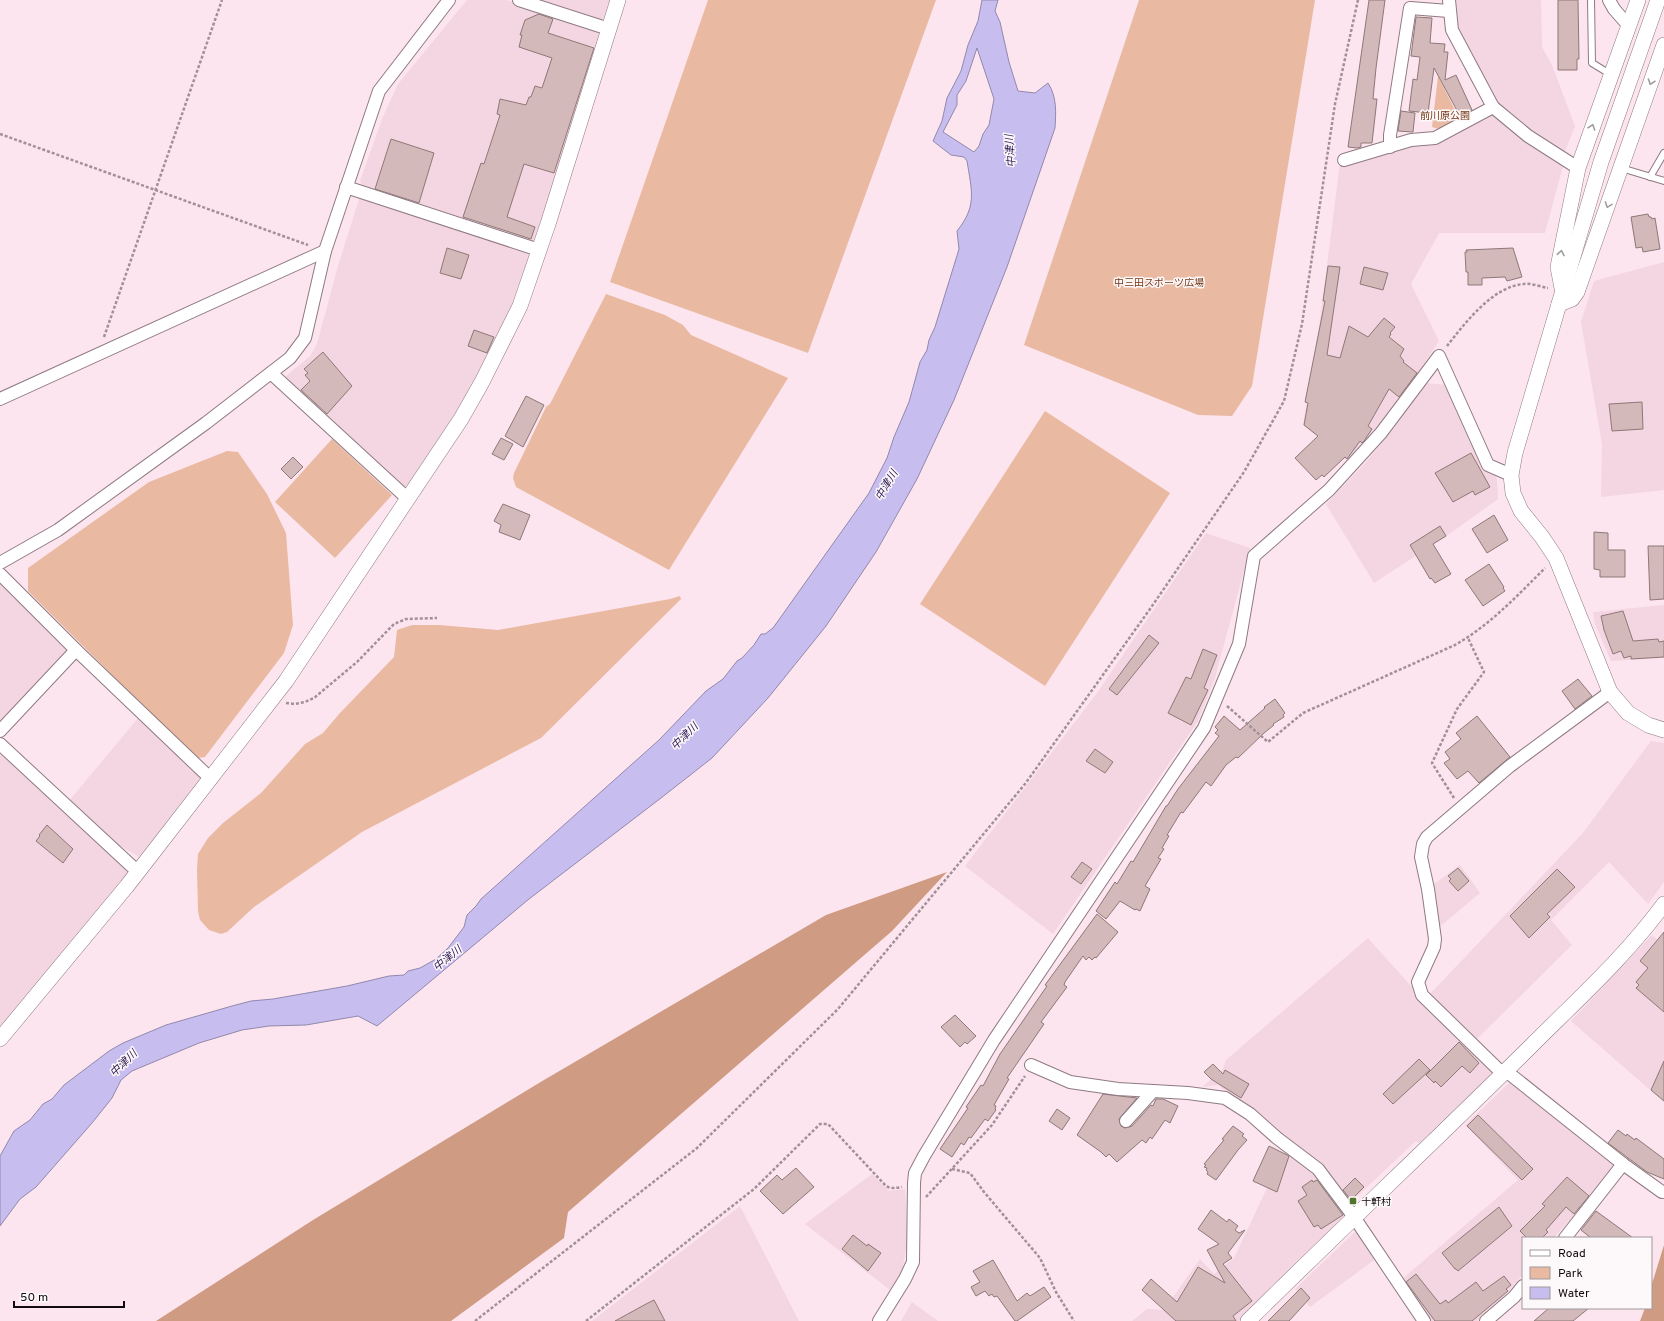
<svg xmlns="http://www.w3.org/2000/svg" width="1664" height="1321" font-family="Overpass,'Noto Sans JP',sans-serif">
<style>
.built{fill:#f4d5e2}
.green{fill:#eab9a2}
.forest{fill:#cf9b82}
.water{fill:#c8bdef;stroke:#9188ac;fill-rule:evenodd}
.building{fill:#d3b9b9;stroke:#8f7878}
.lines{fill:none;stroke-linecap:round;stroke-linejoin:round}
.service-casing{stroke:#8f7a82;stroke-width:8}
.minor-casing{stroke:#8f7a82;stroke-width:14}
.tertiary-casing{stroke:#8f7a82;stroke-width:16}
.path{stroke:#a19097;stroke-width:2.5;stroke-dasharray:3 2;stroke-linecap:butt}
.service{stroke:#fff;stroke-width:6}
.minor{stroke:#fff;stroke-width:12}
.tertiary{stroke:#fff;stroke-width:15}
.oneway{stroke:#a09d9f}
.poi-dot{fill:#52752e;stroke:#fdf8fa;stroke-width:1.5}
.labels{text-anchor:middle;stroke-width:3;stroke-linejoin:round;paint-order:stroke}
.park-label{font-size:10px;fill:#743510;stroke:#fdf8fa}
.poi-label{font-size:10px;fill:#120b0e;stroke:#fdf8fa;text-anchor:start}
.water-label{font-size:11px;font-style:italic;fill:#2f1b55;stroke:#fdf8fa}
</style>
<rect width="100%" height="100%" fill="#fde5ef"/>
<g class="built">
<path d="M467 0H507L599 30 601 35 535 240 530 243 364 189 360 181 382 119 398 84Z"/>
<path d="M538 0H611L606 17 600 20Z"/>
<path d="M1454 0H1541L1542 47 1552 65 1575 126 1565 152 1557 151 1496 106 1457 29Z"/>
<path d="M1494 114 1563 166 1545 233H1439L1411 284 1439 341 1395 408 1349 462 1303 425 1320 320 1340 163 1411 145 1439 141Z"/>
<path d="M360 196 378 204 525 250 531 257 521 290 479 380 408 486H402L285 377 310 356 317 344 338 266Z"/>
<path d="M1664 262V490L1601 497 1602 444 1581 322 1594 281Z"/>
<path d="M1424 383 1447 385 1481 466 1495 474 1497 479 1498 499 1448 535 1374 583 1326 504 1366 462 1395 427Z"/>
<path d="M1206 533 1250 548 1215 678 1198 721 1053 934 965 866 1097 693Z"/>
<path d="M0 581 11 595 67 647 68 652 0 726Z"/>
<path d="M1664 605V658L1611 661 1595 624 1593 612Z"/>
<path d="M139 717 200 775 201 783 143 859 108 839 68 802Z"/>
<path d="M1651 741 1664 743V882L1648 904 1609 862 1551 920 1572 945 1475 1041 1429 995 1583 833Z"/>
<path d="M0 749 103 843 128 873 64 955 0 1028Z"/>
<path d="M1460 865 1480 893 1437 929 1430 887Z"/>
<path d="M1652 935 1664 946V1102L1571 1021Z"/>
<path d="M1368 938 1419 995 1494 1072 1419 1143 1416 1141 1352 1201H1349L1321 1162 1275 1131 1218 1085 1202 1087 1223 1069 1226 1060Z"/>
<path d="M1511 1081 1613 1163 1614 1169 1554 1238H1523V1274L1490 1313 1477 1321H1429L1402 1279 1518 1180 1465 1125Z"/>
<path d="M1285 1150 1316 1172 1346 1216 1239 1321H1132L1147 1309 1164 1310 1200 1259 1214 1274 1234 1258Z"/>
<path d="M872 1174 889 1191 905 1189 908 1240 902 1271 890 1290 805 1224Z"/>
<path d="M740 1206 799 1321H592Z"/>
<path d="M1357 1230 1377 1258 1310 1307 1295 1289Z"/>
<path d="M912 1302 938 1321H901Z"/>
</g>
<g class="green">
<path d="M708 0H936L808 353 610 282Z"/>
<path d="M1139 0H1315L1252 386 1232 416 1198 415 1024 345Z"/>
<path d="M1438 76 1460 120 1442 130 1432 127Z"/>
<path d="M606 294 665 315 683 325 691 335 788 378 669 570 516 487 513 478 514 473 546 407 550 404Z"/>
<path d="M1045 411 1170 493 1045 686 920 604Z"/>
<path d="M332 439 392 495 335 558 275 502Z"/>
<path d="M227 451 238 452 267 494 286 533 293 625 284 653 205 757 198 758 133 696 28 591V568L149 482Z"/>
<path d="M680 596 681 599 541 738 362 832 254 907 227 932 221 934 209 930 200 920 198 911 197 870 198 854 208 838 223 823 261 793 305 744 323 733 339 714 394 657 397 630 412 625H439L498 630 670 599Z"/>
</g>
<g class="forest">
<path d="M947 872 892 931 568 1212 564 1238 451 1321H156L313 1220 544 1080 826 915Z"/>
<path d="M1664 1245V1321H1640L1645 1308H1651V1287Z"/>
</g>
<path class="water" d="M982 0H998L995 11 1000 22 1009 62 1018 91 1035 93 1048 83C1057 97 1056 112 1055 128L1007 267 954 400 917 479 876 552 826 626 768 698 712 758 661 798 529 899 377 1026 358 1016 306 1025 269 1026 242 1030 199 1043 132 1071 121 1080 112 1098 92 1123 36 1187 20 1199 0 1226V1156L14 1131 30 1120 43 1104 52 1099 64 1085 109 1051 123 1043 166 1025 232 1006 251 1001 273 999 347 986 389 976 404 975 408 971 420 968 436 959 448 948 464 927 467 915 476 906 481 899 659 740 706 691 723 679 737 661 742 658 754 645 761 634H765L773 628 869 493 887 458 894 437 909 402 920 362 927 350 929 340 935 327 959 249 957 231C977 206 972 192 967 161L964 157 951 155 933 141 942 121 947 98 961 71 968 45 978 21ZM977 48 994 99 989 125 983 134 979 146 974 152 943 132 957 105V95L966 81Z"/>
<g class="building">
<path d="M1369 0H1385L1376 68 1373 99H1377L1372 143H1361V147L1357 148 1348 147Z"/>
<path d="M1558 0H1578L1579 59H1577V70H1558Z"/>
<path d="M539 14 553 19 548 33 594 48 554 173 524 164 507 217 535 227 531 239 463 217 481 163 484 164 500 115 497 114 500 99 526 105 529 97H531L535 86 542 88 552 58 519 47 522 35H520L525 20Z"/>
<path d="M1416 17 1432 18 1430 43 1445 44 1444 52H1448L1445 80 1456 75 1472 110 1460 116 1434 68 1428 113 1409 111 1413 79 1417 80 1420 57 1411 56Z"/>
<path d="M1401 111 1415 113 1413 132 1398 131Z"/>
<path d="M391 139 434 153 419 203 375 189Z"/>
<path d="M1648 214 1649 217H1651L1652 219 1655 218 1660 249 1643 252 1642 247 1636 248 1631 217Z"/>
<path d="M447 248 469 255 461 279 440 273Z"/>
<path d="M1513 248 1522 277 1507 281 1505 277 1482 278V285H1468V272H1466L1465 252H1467L1466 250Z"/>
<path d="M1328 266 1340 267 1327 355 1340 358 1349 326 1368 337 1384 318 1395 327 1390 333 1391 334 1389 337 1404 349 1400 356 1404 361 1403 362 1417 373 1399 397 1389 389 1368 426 1372 429 1364 441 1362 443 1360 441 1347 459 1345 457 1324 477 1322 475 1316 480 1295 458 1318 436 1304 425 1308 403 1305 402 1325 301H1323Z"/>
<path d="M1364 267 1388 273 1383 290 1360 284Z"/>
<path d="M474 330 494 337 487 353 468 346Z"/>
<path d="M323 352 352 386 327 414 301 390 310 381 305 375 308 373 304 369Z"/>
<path d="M526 396 544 405 523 447 505 436Z"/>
<path d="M1642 402 1643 429 1612 431 1609 404Z"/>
<path d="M501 438 513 444 504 460 492 454Z"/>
<path d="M1471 453 1490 487 1475 495 1473 491 1453 502 1435 473Z"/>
<path d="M293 457 303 467 291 479 281 469Z"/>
<path d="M503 504 530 515 520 540 499 532 501 525 494 521Z"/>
<path d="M1494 515 1508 540 1487 553 1472 529Z"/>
<path d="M1440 526 1446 536 1433 544 1451 574 1435 583 1431 578 1430 579 1410 545Z"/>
<path d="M1594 532 1608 533V550H1625V577H1600V570L1594 569Z"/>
<path d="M1648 546H1664V599L1650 600Z"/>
<path d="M1489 564 1504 587 1503 588 1505 591 1483 606 1465 580Z"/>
<path d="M1623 611 1633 641 1658 639 1659 642 1664 641V657L1631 659V656L1624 658 1621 651 1613 654 1604 630 1601 616Z"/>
<path d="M1149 635 1159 643 1117 695 1109 689Z"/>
<path d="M1203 649 1217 655 1204 688 1208 690 1191 725 1168 713 1186 677 1191 679Z"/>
<path d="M1578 679 1592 696 1575 709 1562 691Z"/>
<path d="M1275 699 1285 713 1283 715 1284 717 1273 724 1274 725 1264 733 1238 758 1236 757 1226 765 1211 786 1206 782 1183 813 1181 812 1167 835 1169 836 1162 848 1164 849 1158 858 1161 859 1145 886 1150 889 1140 911 1136 909 1135 910 1120 901 1106 919 1096 911 1115 882 1117 884 1131 861 1133 862 1166 806H1167L1178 789 1219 736 1215 733 1218 730 1215 727 1224 716 1240 730 1265 708 1264 707Z"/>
<path d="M1477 716 1510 757 1479 783 1468 771 1457 779 1444 763 1450 759 1445 752 1461 739 1456 733Z"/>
<path d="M1095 749 1113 762 1105 773 1086 761Z"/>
<path d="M47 825 73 849 63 863 36 841 40 836 39 835Z"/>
<path d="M1082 862 1092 869 1081 884 1071 877Z"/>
<path d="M1458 868 1469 881 1458 891 1449 881 1451 879 1448 876Z"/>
<path d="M1557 869 1575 887 1547 914 1550 917 1529 938 1510 916Z"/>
<path d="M1097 914 1118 932 1096 958 1095 957 1092 960 1089 957 1086 960 1083 956 1065 982 1064 985 1067 987 1041 1022 1044 1024 1007 1078 1009 1079 994 1105 996 1106 995 1109 996 1110 988 1121 985 1119 971 1138 969 1137 964 1145 961 1143 952 1157 940 1149 968 1108 966 1107 981 1085 983 1086 1000 1054 1047 986 1045 985Z"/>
<path d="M1664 932V1012L1636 988 1639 985 1636 982 1648 968 1640 961Z"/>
<path d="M955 1015 976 1036 967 1044 965 1042 960 1047 941 1027Z"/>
<path d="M1459 1042 1479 1063 1470 1073 1462 1066 1441 1087 1435 1081 1434 1083 1426 1075Z"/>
<path d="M1419 1059 1430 1070 1393 1104 1383 1094Z"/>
<path d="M1664 1061V1101L1651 1090Z"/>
<path d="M1213 1064 1223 1074 1225 1070 1249 1084 1241 1098 1211 1079 1204 1072Z"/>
<path d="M1103 1094 1137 1098 1119 1119 1121 1126 1125 1128 1132 1126 1151 1105 1153 1106 1156 1099H1163L1178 1106 1170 1123 1165 1120 1152 1139 1150 1137 1146 1143 1142 1140 1117 1162 1109 1154 1106 1157 1101 1152 1077 1135Z"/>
<path d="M1057 1109 1070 1118 1062 1130 1049 1121Z"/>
<path d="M1478 1115 1533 1169 1522 1180 1467 1126Z"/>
<path d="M1233 1126 1244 1134 1242 1136 1247 1140 1238 1150 1216 1180 1207 1174 1208 1172 1206 1170 1207 1168 1204 1167 1206 1165 1204 1164 1224 1140 1222 1139Z"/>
<path d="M1618 1130 1626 1136 1627 1134 1635 1140 1636 1138 1664 1159V1179L1647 1172 1608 1143Z"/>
<path d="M1269 1146 1289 1156 1277 1192 1253 1181Z"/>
<path d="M796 1168 814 1187 783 1214 760 1191 777 1175 782 1180Z"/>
<path d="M1567 1177 1589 1196 1574 1214 1566 1207 1546 1230 1548 1232 1542 1238H1527L1520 1231 1545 1206 1542 1204Z"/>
<path d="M1355 1178 1364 1187 1351 1200 1343 1190Z"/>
<path d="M1312 1180 1313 1182 1317 1180 1343 1215 1321 1229 1318 1225 1314 1227 1298 1201 1307 1195 1302 1187Z"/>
<path d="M1499 1207 1512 1226 1458 1271 1456 1269H1455L1442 1253Z"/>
<path d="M1211 1210 1227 1222 1229 1219 1238 1226 1235 1230 1239 1233 1245 1230 1228 1253 1232 1258 1223 1264 1252 1301 1233 1316 1236 1321H1176L1142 1290 1151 1279 1177 1302 1198 1267 1225 1283 1207 1250 1219 1244 1198 1229Z"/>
<path d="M1596 1211 1633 1238H1591L1581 1230Z"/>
<path d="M853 1235 867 1246 868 1244 881 1253 868 1271 842 1249Z"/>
<path d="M993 1260 1017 1301 1027 1293 1030 1296 1044 1287 1051 1297 1017 1321H1015L997 1296 994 1297 992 1294 989 1296 985 1291 976 1296 971 1287 980 1282 973 1271Z"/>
<path d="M1416 1274 1440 1304 1446 1300 1448 1303 1476 1282 1483 1291 1504 1276 1511 1285 1506 1289 1508 1291 1472 1321H1435L1406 1282Z"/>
<path d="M1301 1288 1310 1298 1289 1321H1268Z"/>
<path d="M654 1300 665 1321H615L646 1304Z"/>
<path d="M1549 1308H1589L1573 1321H1534Z"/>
</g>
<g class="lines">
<g class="service-casing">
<g id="service">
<path d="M1591 0 1592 63 1610 74"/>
<path d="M1621 168 1664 181"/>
<path d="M1650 177 1664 153"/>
</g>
</g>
<g class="minor-casing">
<g id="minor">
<path d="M519 0 609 29"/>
<path d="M1449 0 1452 30 1493 107 1528 136 1578 168"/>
<path d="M1609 0 1614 9 1628 25"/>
<path d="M1390 147V135L1410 8 1449 11"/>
<path d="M1344 160 1411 140 1435 138 1493 107"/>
<path d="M346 187 539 250"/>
<path d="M271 373 407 498"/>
<path d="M0 399 325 251"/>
<path d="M0 563 58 530 206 423 290 358 305 338 325 251 379 91 449 0"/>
<path d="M0 574 76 650"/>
<path d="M1610 692 1510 766 1427 837 1423 844 1421 857 1428 889 1435 939 1434 947 1418 982 1422 995 1502 1073 1506 1071 1623 1164 1662 1192"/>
<path d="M0 731 76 650 211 779"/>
<path d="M0 744 138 872"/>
<path d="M1031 1065 1070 1082 1118 1089 1188 1093 1225 1098 1250 1114 1277 1138 1318 1169 1354 1217 1424 1321"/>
<path d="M1126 1121 1153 1091"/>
<path d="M1565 1238 1623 1164"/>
<path d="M879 1321 905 1279 913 1262 914 1183 915 1173 924 1156 994 1040 1204 728 1239 644 1254 556 1329 490 1381 433 1439 356 1488 465 1511 475"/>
<path d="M1486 1321 1514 1297 1523 1286"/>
</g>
</g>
<g class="tertiary-casing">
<g id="tertiary">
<path d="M1658 0 1601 162 1515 453 1511 475 1513 493 1521 511 1542 537 1556 558 1610 692 1628 713 1648 725 1664 730"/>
<path d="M1562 288 1558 267 1578 168 1638 0"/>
<path d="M1559 304 1572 299 1577 292 1664 45"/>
<path d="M0 1039 127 886 286 681 461 419 482 382 520 306 548 224 618 0"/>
<path d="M1248 1321C1341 1229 1437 1139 1530 1047 1576 1001 1625 957 1664 904"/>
</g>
</g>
<g class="path">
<path d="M0 134 308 245"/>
<path d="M104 337 222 0"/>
<path d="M1447 346C1465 323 1493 286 1524 284 1532 283 1541 287 1548 288"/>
<path d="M286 703 295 704 305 702 314 698 357 662 394 624 406 619 437 618"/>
<path d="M1227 706 1268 742 1303 713 1455 645C1490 625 1517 596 1545 568"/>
<path d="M1454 798 1432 763 1457 709 1484 672 1468 638"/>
<path d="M952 1169 970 1173 984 1192 1040 1258 1056 1292 1074 1321"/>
<path d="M926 1197 992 1125 1025 1076"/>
<path d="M475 1321 697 1148 838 1009 1025 784 1150 609 1244 472 1284 401 1302 324 1335 104 1358 0"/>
<path d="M586 1321 754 1189 820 1124H828L886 1186C891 1189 896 1188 902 1187"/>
</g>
<use href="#service" class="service"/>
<use href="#minor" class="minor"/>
<use href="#tertiary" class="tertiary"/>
</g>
<defs><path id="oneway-chevron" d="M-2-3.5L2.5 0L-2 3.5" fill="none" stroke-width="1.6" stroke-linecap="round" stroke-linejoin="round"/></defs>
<g class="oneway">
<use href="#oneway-chevron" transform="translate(1651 82) rotate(109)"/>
<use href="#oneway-chevron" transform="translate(1592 127) rotate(-71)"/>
<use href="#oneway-chevron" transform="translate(1608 205) rotate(110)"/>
<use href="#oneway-chevron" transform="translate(1561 253) rotate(-79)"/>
</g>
<rect class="poi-dot" x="1349" y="1197" width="8" height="8" rx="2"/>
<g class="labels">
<g class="park-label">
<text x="1445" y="119">前川原公園</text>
<text x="1159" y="286">中三田スポーツ広場</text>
</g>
<g class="poi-label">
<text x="1361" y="1205">十軒村</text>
</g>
<g class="water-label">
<text transform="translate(1010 151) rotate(-94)" y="4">中津川</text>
<text transform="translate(886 485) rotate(-59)" y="4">中津川</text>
<text transform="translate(684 736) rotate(-45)" y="4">中津川</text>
<text transform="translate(447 958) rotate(-39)" y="4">中津川</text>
<text transform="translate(123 1063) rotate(-44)" y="4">中津川</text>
</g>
</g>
<rect x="1522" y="1237" width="130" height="72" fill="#fdf8fa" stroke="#9f999c"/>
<rect x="1530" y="1250" width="20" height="6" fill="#ffffff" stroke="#9f999c"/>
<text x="1558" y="1257" font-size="12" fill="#120b0e">Road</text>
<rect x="1530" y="1267" width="20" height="12" fill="#eab9a2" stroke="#9f999c"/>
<text x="1558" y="1277" font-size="12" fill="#120b0e">Park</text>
<rect x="1530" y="1287" width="20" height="12" fill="#c8bdef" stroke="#9f999c"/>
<text x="1558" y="1297" font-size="12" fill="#120b0e">Water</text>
<path d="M14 1301v6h110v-6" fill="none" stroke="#120b0e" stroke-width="2"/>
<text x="20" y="1301" font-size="12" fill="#120b0e" stroke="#fdf8fa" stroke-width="3" paint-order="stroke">50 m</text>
</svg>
